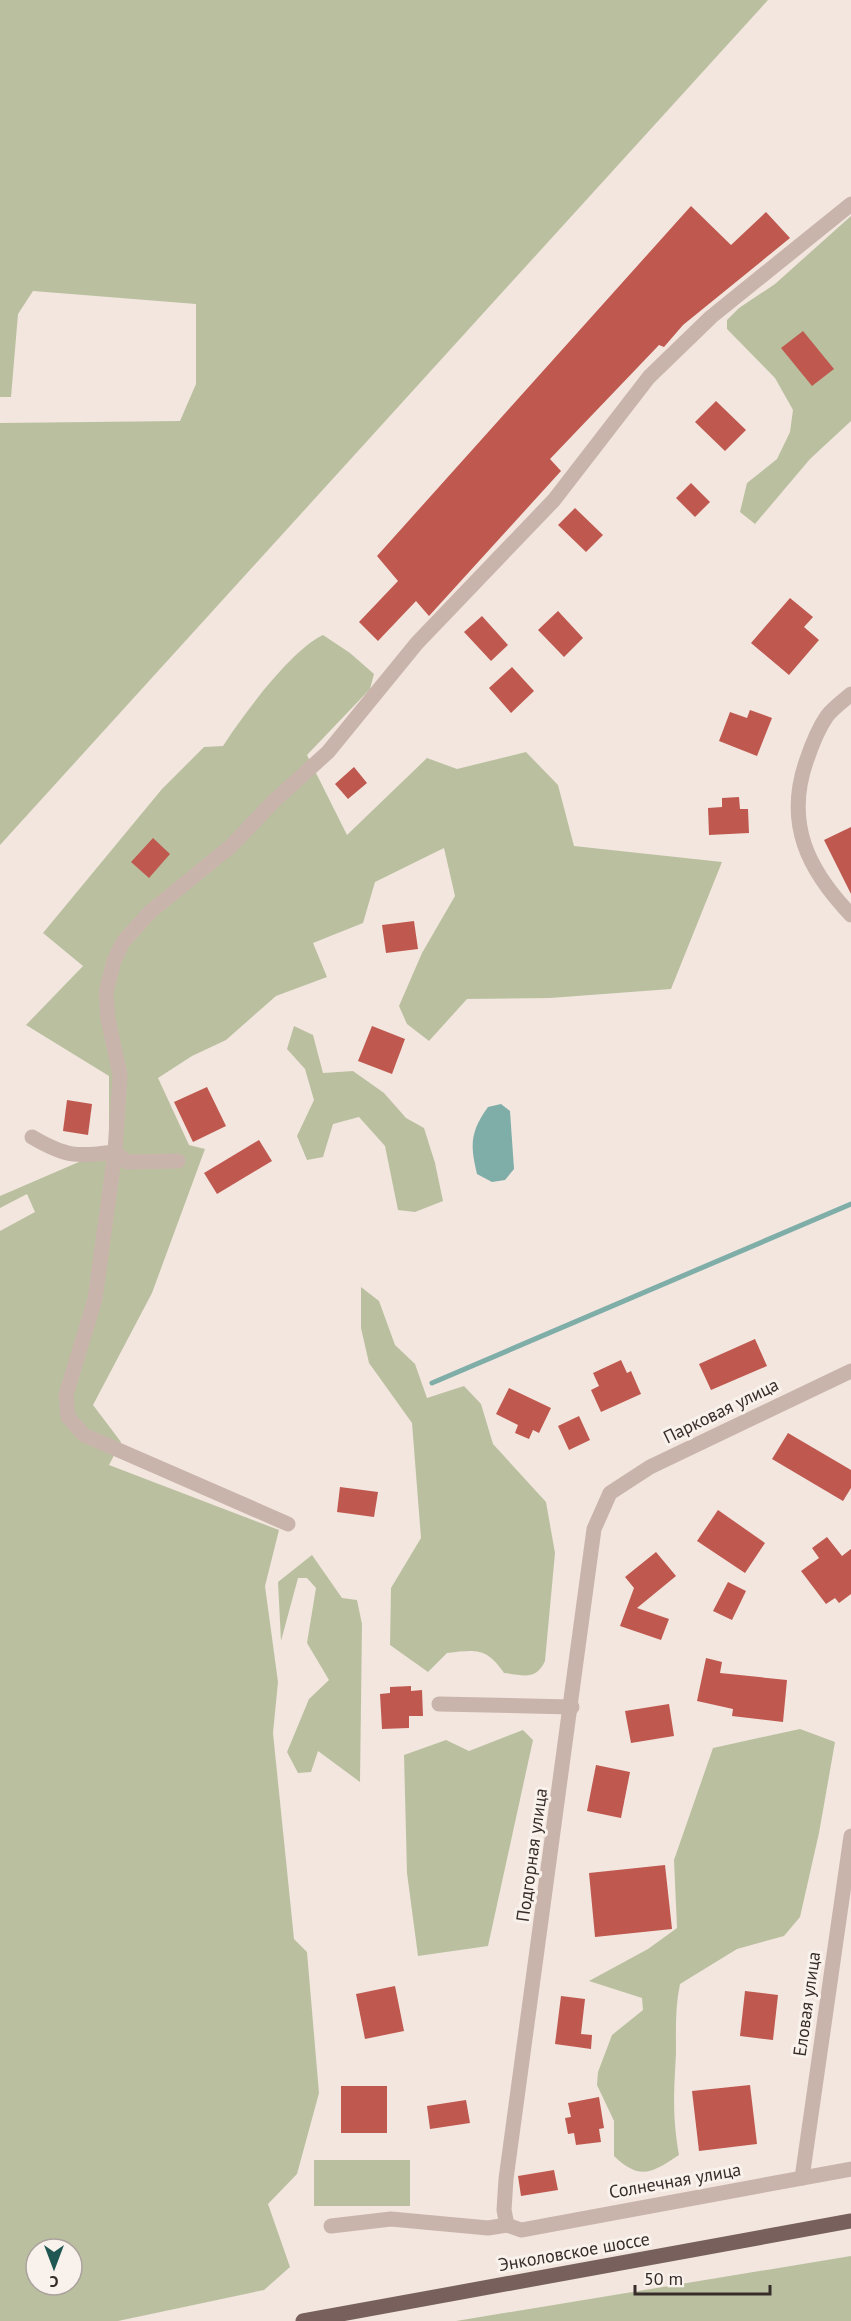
<svg xmlns="http://www.w3.org/2000/svg" width="851" height="2321" font-family="'PT Sans',sans-serif">
<style>
.green{fill:#bac09f;fill-rule:evenodd}
.water{fill:#7fada8}
.lines{fill:none;stroke-linecap:round;stroke-linejoin:round}
.stream{stroke:#7fada8;stroke-width:5}
.building{fill:#bf584f}
.minor{stroke:#c9b4ab;stroke-width:15}
.major{stroke:#78615c;stroke-width:15}
.labels{text-anchor:middle;stroke-width:6;stroke-linejoin:round;paint-order:stroke}
.street-label{font-size:18px;fill:#372c2a;stroke:#f9f1eb}
</style>
<rect width="100%" height="100%" fill="#f2e6df"/>
<g class="green">
<path d="M0 0H768L0 845V423L180 421 196 384V304L33 291 18 314 11 397H0Z"/>
<path d="M851 216V421L810 459 755 524 740 512 747 483 777 459 790 432 793 410 775 378 727 329V320L739 308 775 284Z"/>
<path d="M323 635 350 653 374 674 370 689 307 755 347 835 427 758 457 769 526 752 558 785 574 846 722 862 671 989 550 998 467 999 429 1041 407 1024 399 1006 422 953 455 896 444 848 375 882 363 923 313 943 327 977 276 996 226 1040 192 1056 158 1078 189 1145 205 1149 152 1293 93 1405 121 1442 109 1465 279 1530 265 1586 278 1682 273 1733 294 1939 307 1952 319 2093 297 2174 268 2204 290 2267 264 2290 118 2321H0V1231L35 1212 27 1194 0 1208V1196L109 1149V1076L26 1025 83 966 43 933 162 789 204 747 223 746C243 715 291 650 323 635ZM36 2249H72V2285H36Z"/>
<path d="M294 1026 313 1035 323 1073 353 1071 384 1093 406 1118 424 1128 435 1163 443 1201 415 1212 398 1210 385 1146 359 1117 333 1124 323 1157 307 1160 297 1136 314 1100 305 1069 287 1049Z"/>
<path d="M361 1287 379 1301 395 1345 415 1364 427 1398 464 1386 481 1404 493 1444 546 1502 555 1553 545 1661C536 1681 523 1675 504 1673 486 1647 476 1650 447 1653L428 1672 390 1645 391 1588 421 1538 412 1423 369 1363 361 1328Z"/>
<path d="M312 1555 342 1598 357 1600 362 1624 360 1782 318 1751 311 1772 298 1773 287 1752 309 1699 329 1680 307 1643 316 1588 307 1578H298L281 1641 278 1582Z"/>
<path d="M800 1729 835 1742 819 1833 800 1917 784 1936 737 1949 680 1984C675 2007 676 2030 676 2053 674 2093 672 2115 679 2155 652 2173 640 2181 614 2156V2121L597 2085 598 2072 612 2035 643 2010 642 1998 589 1981 648 1949 677 1928 674 1860 713 1748Z"/>
<path d="M523 1730 533 1740 488 1946 418 1956 407 1873 404 1755 446 1740 469 1751Z"/>
<rect x="314" y="2160" width="96" height="46"/>
<path d="M851 2256V2321H456Z"/>
</g>
<path class="water" d="M501 1104 510 1111 514 1169 505 1180 492 1182 477 1174C470 1145 470 1132 488 1107Z"/>
<g class="lines">
<path class="stream" d="M432 1383 851 1204"/>
</g>
<g class="building">
<path d="M691 206 731 245 766 212 790 238 683 325 664 347 659 345 550 459 561 471 429 616 416 601 378 641 359 622 398 581 377 556Z"/>
<path d="M803 331 834 369 812 386 781 348Z"/>
<path d="M716 401 746 430 725 451 695 422Z"/>
<path d="M691 483 710 502 695 517 676 498Z"/>
<path d="M575 508 603 535 586 552 558 525Z"/>
<path d="M790 598 813 617 804 627 819 640 789 675 751 643Z"/>
<path d="M558 611 583 638 564 657 538 630Z"/>
<path d="M482 616 508 645 491 661 464 632Z"/>
<path d="M512 667 534 691 511 713 489 688Z"/>
<path d="M750 710 772 718 757 756 719 741 730 712 747 718Z"/>
<path d="M354 767 367 783 348 799 335 784Z"/>
<path d="M739 797 740 809H748L749 833 709 835 708 808 722 807V798Z"/>
<path d="M851 827V894L824 840Z"/>
<path d="M153 838 170 854 149 878 131 862Z"/>
<path d="M414 921 418 949 386 953 382 925Z"/>
<path d="M372 1026 405 1039 392 1074 358 1061Z"/>
<path d="M207 1087 226 1126 193 1142 174 1102Z"/>
<path d="M67 1100 92 1104 88 1135 63 1131Z"/>
<path d="M259 1140 272 1161 217 1194 204 1173Z"/>
<path d="M755 1339 767 1366 711 1390 699 1364Z"/>
<path d="M621 1360 627 1373 631 1371 641 1394 601 1412 591 1390 599 1386 593 1373Z"/>
<path d="M509 1388 551 1408 539 1433 533 1430 529 1439 515 1433 518 1425 496 1414Z"/>
<path d="M579 1416 590 1440 569 1450 558 1426Z"/>
<path d="M788 1433 851 1470V1488L843 1501 772 1459Z"/>
<path d="M340 1487 378 1492 374 1517 337 1512Z"/>
<path d="M718 1510 765 1543 745 1573 697 1541Z"/>
<path d="M827 1537 842 1556 851 1549V1594L839 1603 835 1598 826 1604 801 1571 819 1558 812 1548Z"/>
<path d="M656 1552 676 1576 637 1608 669 1619 661 1640 620 1626 634 1588 625 1577Z"/>
<path d="M728 1582 746 1591 732 1620 713 1611Z"/>
<path d="M706 1658 722 1662 720 1673 787 1680 783 1722 732 1716 733 1709 697 1701Z"/>
<path d="M411 1686V1691L422 1690 423 1716H409V1728L382 1729 380 1694 390 1693V1687Z"/>
<path d="M669 1704 674 1736 631 1743 625 1711Z"/>
<path d="M596 1765 630 1772 621 1818 587 1811Z"/>
<path d="M665 1865 672 1929 595 1937 589 1873Z"/>
<path d="M395 1986 404 2031 365 2039 356 1994Z"/>
<path d="M745 1991 778 1995 773 2040 740 2036Z"/>
<path d="M561 1996 585 1999 581 2034 592 2035 591 2049 555 2044Z"/>
<path d="M750 2085 757 2144 699 2151 692 2091Z"/>
<rect x="341" y="2086" width="46" height="47"/>
<path d="M599 2097 604 2128 599 2129 601 2142 576 2145 574 2133 568 2134 565 2118 571 2117 568 2103Z"/>
<path d="M466 2100 470 2123 430 2129 427 2106Z"/>
<path d="M554 2170 558 2190 521 2196 518 2176Z"/>
</g>
<g class="lines">
<g class="minor">
<path d="M851 694C843 701 833 708 827 716 818 729 811 747 806 762 785 824 808 870 851 915"/>
<path d="M32 1137C66 1157 77 1157 115 1152L127 1162 178 1161"/>
<path d="M288 1524 84 1435 68 1417 66 1395 95 1299 115 1152 120 1075 108 1019 106 992 114 961 123 942 150 912 231 846 274 801 328 752 417 643 554 500 649 377 711 317 851 204"/>
<path d="M439 1704 572 1707"/>
<path d="M802 2178 851 1836"/>
<path d="M507 2225 504 2210 506 2179 594 1529 610 1493 650 1467 851 1371"/>
<path d="M331 2226 391 2219 488 2228 507 2225 521 2230 851 2169"/>
</g>
<path class="major" d="M303 2321 851 2221"/>
</g>
<g class="labels">
<g class="street-label">
<text transform="translate(721 1411) rotate(-26)" y="6">Парковая улица</text>
<text transform="translate(532 1855) rotate(-82)" y="6">Подгорная улица</text>
<text transform="translate(807 2004) rotate(-82)" y="6">Еловая улица</text>
<text transform="translate(675 2181) rotate(-10)" y="6">Солнечная улица</text>
<text transform="translate(574 2252) rotate(-10)" y="6">Энколовское шоссе</text>
</g>
</g>
<g transform="translate(54 2267) rotate(180)"><circle r="28" fill="#f9f1eb" stroke="#aba29e" stroke-width="1.5"/>
<path d="M0-4.5L10 22L0 15L-10 22Z" fill="#215752"/>
<text y="-9" font-size="16" font-weight="bold" text-anchor="middle" fill="#372c2a">С</text>
</g>
<path d="M635 2285v9h135v-9" fill="none" stroke="#372c2a" stroke-width="3"/>
<text x="644" y="2285" font-size="18" fill="#372c2a" stroke="#f9f1eb" stroke-width="4.5" paint-order="stroke">50 m</text>
</svg>
